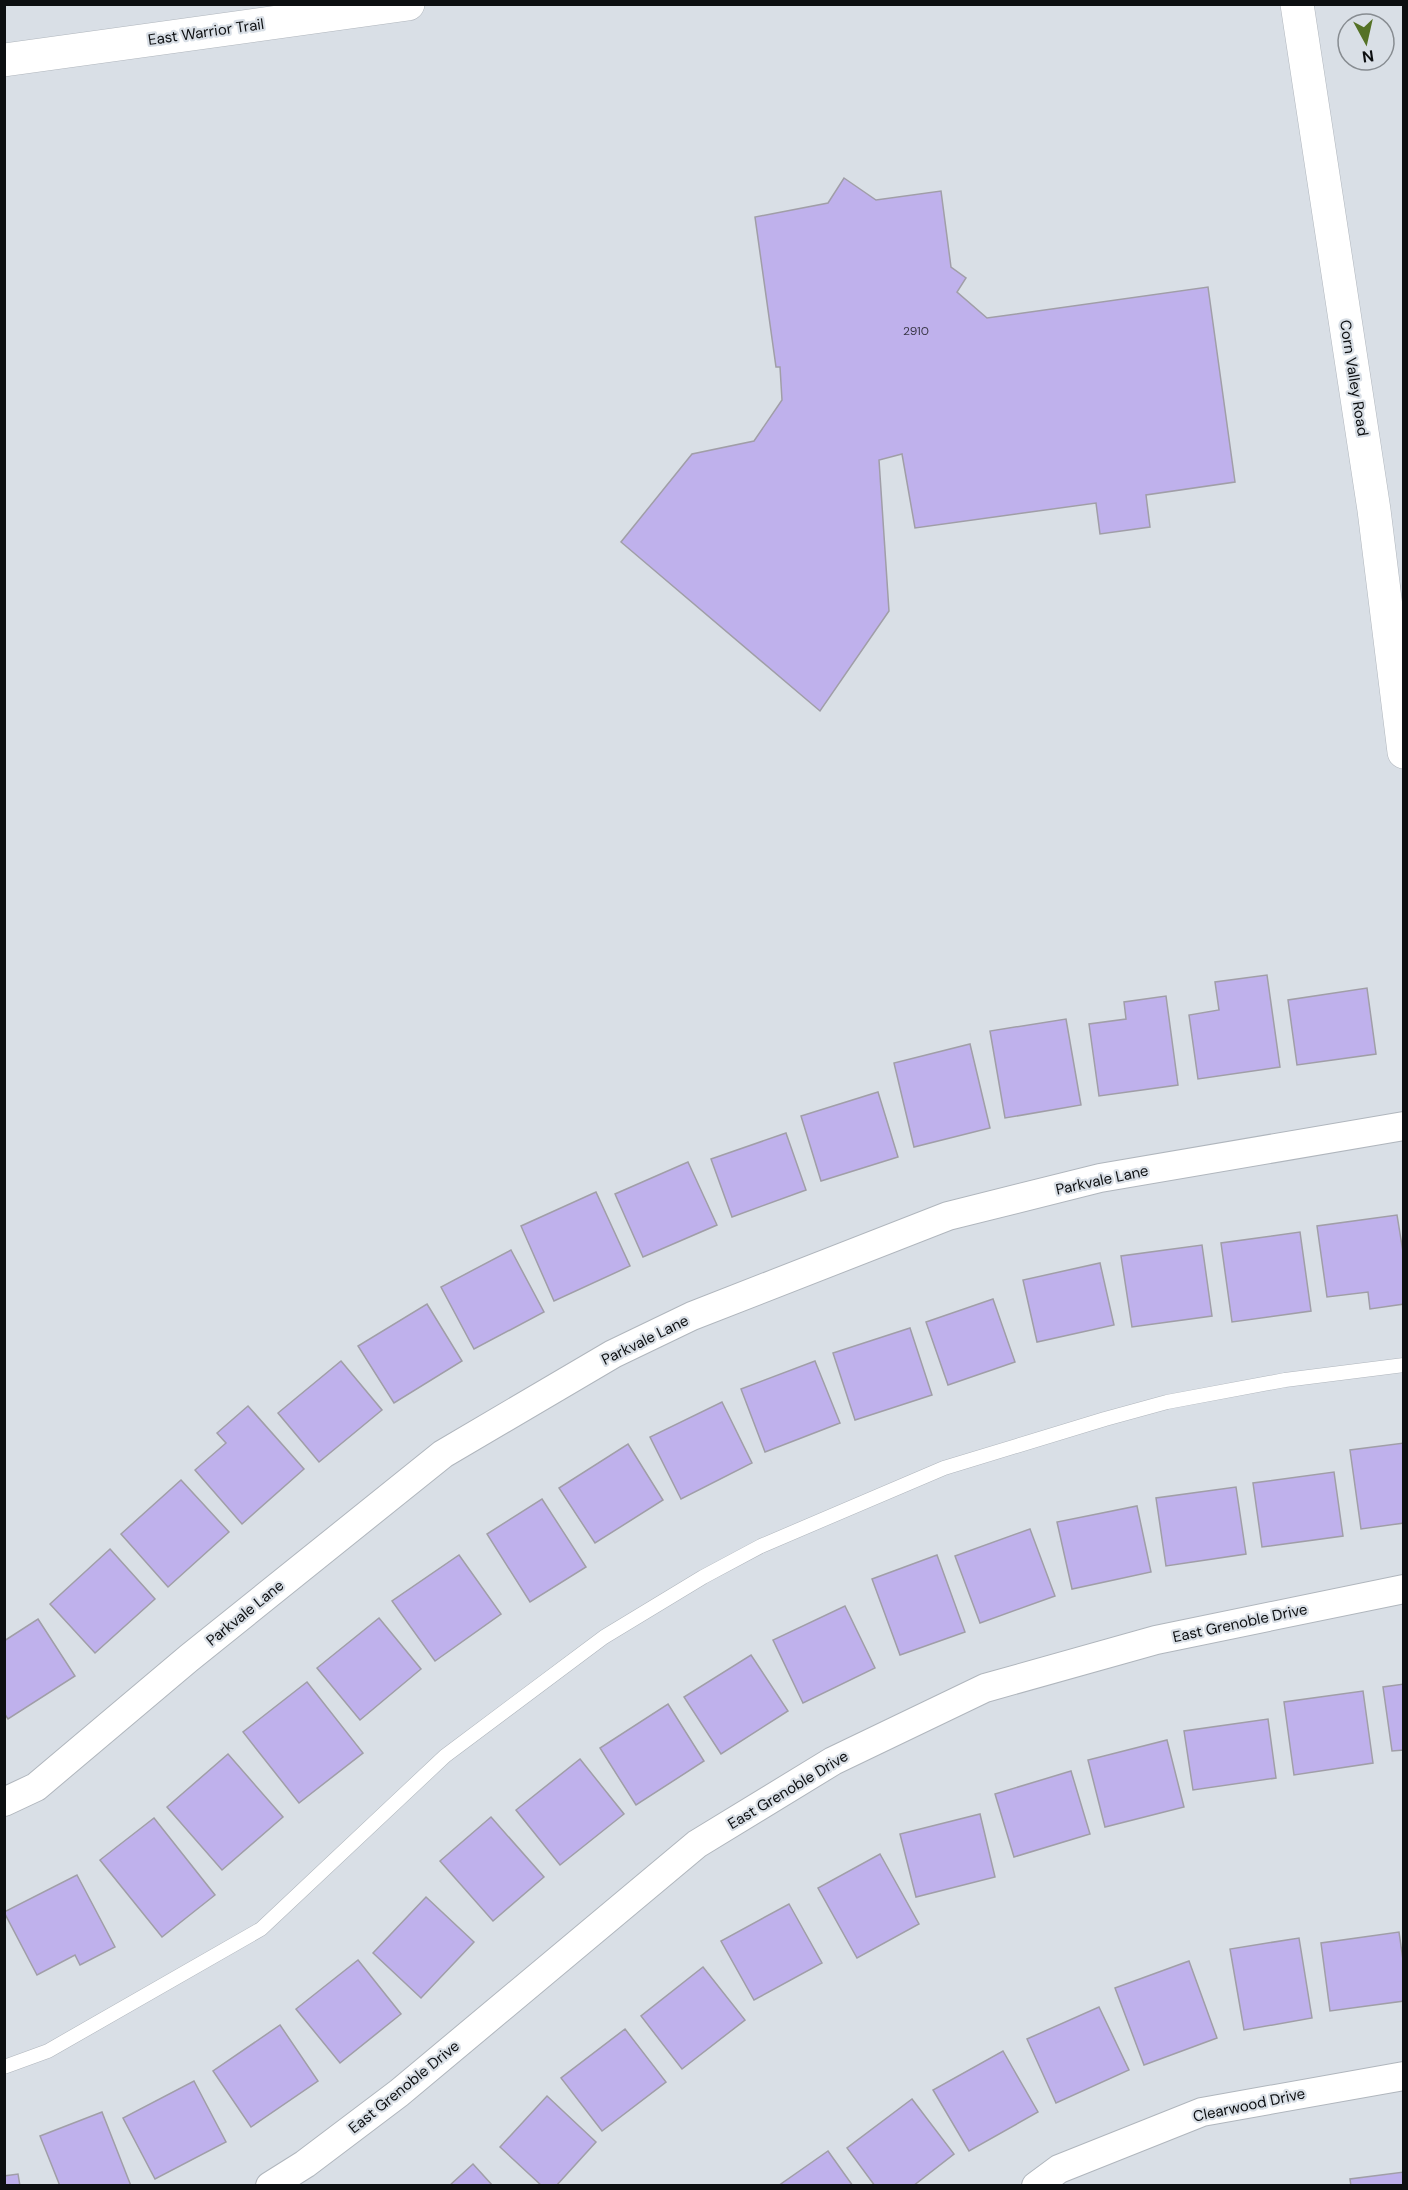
<svg xmlns="http://www.w3.org/2000/svg" width="1408" height="2190" font-family="'DM Sans',sans-serif">
<style>
.building{fill:#bfb1ec;stroke:#a09ea7;stroke-width:1.5}
.lines{fill:none;stroke-linecap:round;stroke-linejoin:round}
.lane-casing{stroke:#b0b6bd;stroke-width:15}
.street-casing{stroke:#b0b6bd;stroke-width:30}
.secondary-casing{stroke:#b0b6bd;stroke-width:34}
.lane{stroke:#fff;stroke-width:14}
.street{stroke:#fff;stroke-width:28}
.secondary{stroke:#fff;stroke-width:33}
.labels{text-anchor:middle;stroke-width:4.5;stroke-linejoin:round;paint-order:stroke}
.number-label{font-size:12px;fill:#3a3848}
.street-label{font-size:15px;fill:#0d0f11;stroke:#d9dfe6}
</style>
<rect width="100%" height="100%" fill="#d9dfe6"/>
<g class="building">
<path d="M844 178 876 200 941 191 951 267 966 278 957 292 987 318 1208 287 1235 482 1146 495 1150 527 1100 534 1096 503 915 528 902 454 879 460 889 611 820 711 621 542 692 454 754 441 782 400 780 367H776L755 217 828 203Z"/>
<path d="M1267 975 1280 1067 1198 1079 1189 1015 1219 1010 1215 982Z"/>
<path d="M1367 988 1376 1054 1297 1065 1288 1000Z"/>
<path d="M1166 996 1178 1085 1099 1096 1089 1024 1126 1019 1124 1002Z"/>
<path d="M1066 1019 1081 1105 1005 1118 990 1031Z"/>
<path d="M970 1044 990 1128 914 1147 894 1063Z"/>
<path d="M878 1092 898 1157 821 1181 801 1116Z"/>
<path d="M786 1133 806 1190 732 1217 711 1159Z"/>
<path d="M688 1162 717 1225 643 1257 615 1194Z"/>
<path d="M596 1192 630 1266 554 1301 521 1226Z"/>
<path d="M1397 1215 1404 1258V1304L1370 1309 1368 1292 1327 1297 1317 1226Z"/>
<path d="M1300 1232 1311 1311 1232 1322 1221 1243Z"/>
<path d="M1202 1245 1212 1316 1132 1327 1121 1256Z"/>
<path d="M511 1250 544 1312 474 1349 441 1287Z"/>
<path d="M1100 1263 1114 1325 1037 1342 1023 1280Z"/>
<path d="M993 1299 1015 1362 948 1385 926 1322Z"/>
<path d="M427 1304 462 1361 394 1403 358 1346Z"/>
<path d="M910 1328 932 1395 855 1420 833 1353Z"/>
<path d="M341 1361 382 1410 319 1462 278 1413Z"/>
<path d="M815 1361 840 1423 765 1452 741 1389Z"/>
<path d="M722 1402 752 1463 681 1499 650 1437Z"/>
<path d="M248 1406 304 1469 242 1524 195 1470 226 1443 217 1433Z"/>
<path d="M1404 1443V1523L1361 1529 1350 1450Z"/>
<path d="M628 1444 663 1500 595 1543 559 1488Z"/>
<path d="M1334 1472 1343 1536 1262 1547 1253 1483Z"/>
<path d="M181 1480 229 1532 168 1587 121 1534Z"/>
<path d="M1236 1487 1246 1554 1166 1566 1156 1498Z"/>
<path d="M542 1499 586 1567 530 1602 487 1534Z"/>
<path d="M1137 1506 1151 1572 1072 1589 1057 1522Z"/>
<path d="M1030 1529 1055 1596 980 1623 955 1556Z"/>
<path d="M110 1549 155 1599 95 1653 50 1604Z"/>
<path d="M459 1555 501 1614 435 1661 392 1601Z"/>
<path d="M937 1555 965 1632 900 1655 872 1579Z"/>
<path d="M845 1606 875 1668 803 1703 773 1640Z"/>
<path d="M379 1618 421 1669 360 1720 317 1668Z"/>
<path d="M38 1619 75 1676 8 1719 4 1713V1641Z"/>
<path d="M751 1655 788 1711 721 1754 684 1697Z"/>
<path d="M307 1682 363 1753 299 1803 243 1732Z"/>
<path d="M1404 1684V1750L1392 1751 1383 1687Z"/>
<path d="M1363 1691 1373 1763 1294 1775 1284 1702Z"/>
<path d="M668 1704 704 1761 636 1805 600 1748Z"/>
<path d="M1268 1719 1276 1778 1193 1790 1184 1731Z"/>
<path d="M1167 1740 1184 1807 1105 1827 1088 1760Z"/>
<path d="M228 1754 283 1817 222 1870 167 1807Z"/>
<path d="M580 1759 624 1814 560 1865 516 1810Z"/>
<path d="M1071 1771 1090 1834 1014 1857 995 1794Z"/>
<path d="M980 1814 995 1877 916 1897 900 1834Z"/>
<path d="M491 1817 544 1877 493 1921 440 1861Z"/>
<path d="M154 1818 215 1895 162 1937 100 1860Z"/>
<path d="M880 1854 919 1924 857 1958 818 1888Z"/>
<path d="M77 1875 115 1947 80 1965 75 1955 37 1975 4 1912Z"/>
<path d="M426 1897 474 1942 421 1998 373 1953Z"/>
<path d="M789 1904 822 1963 754 2000 721 1941Z"/>
<path d="M1399 1932 1404 1967V2001L1330 2011 1321 1943Z"/>
<path d="M1299 1938 1312 2018 1244 2030 1230 1949Z"/>
<path d="M358 1960 401 2014 340 2063 296 2009Z"/>
<path d="M1189 1961 1217 2038 1144 2065 1115 1988Z"/>
<path d="M703 1967 745 2020 682 2069 641 2016Z"/>
<path d="M1099 2007 1129 2070 1056 2103 1027 2039Z"/>
<path d="M280 2025 318 2081 251 2127 213 2071Z"/>
<path d="M625 2029 666 2082 602 2131 561 2078Z"/>
<path d="M1003 2051 1038 2112 969 2151 933 2090Z"/>
<path d="M194 2081 226 2142 155 2179 123 2118Z"/>
<path d="M547 2096 596 2142 556 2186H542L500 2147Z"/>
<path d="M912 2099 954 2154 913 2186H875L847 2148Z"/>
<path d="M102 2112 131 2186H60L40 2136Z"/>
<path d="M828 2151 853 2186H778Z"/>
<path d="M473 2164 493 2186H449Z"/>
<path d="M1404 2172V2186H1351L1350 2179Z"/>
<path d="M18 2174 20 2186H4V2176Z"/>
</g>
<g class="lines">
<g class="lane-casing">
<path id="lane" d="M4 2067 48 2051 261 1929 445 1756 604 1637 703 1577 761 1546 944 1468 1105 1419 1167 1402 1285 1380 1404 1365"/>
</g>
<g class="street-casing">
<g id="street">
<path d="M4 1802 36 1787 189 1658 443 1454 613 1354 692 1316 948 1216 1100 1178 1404 1126"/>
<path d="M270 2186 305 2164 399 2093 697 1844 833 1761 985 1688 1156 1640 1404 1589"/>
<path d="M1036 2186 1059 2169 1202 2112 1404 2076"/>
</g>
</g>
<g class="secondary-casing">
<g id="secondary">
<path d="M1297 4 1374 510 1404 752"/>
<path d="M4 60 408 4"/>
</g>
</g>
<use href="#lane" class="lane"/>
<use href="#street" class="street"/>
<use href="#secondary" class="secondary"/>
</g>
<g class="labels">
<g class="number-label">
<text x="916" y="335">2910</text>
</g>
<g class="street-label">
<text transform="translate(206 32) rotate(-8)" y="5">East Warrior Trail</text>
<text transform="translate(1354 378) rotate(81)" y="5">Corn Valley Road</text>
<text transform="translate(1102 1180) rotate(-12)" y="5">Parkvale Lane</text>
<text transform="translate(645 1340) rotate(-26)" y="5">Parkvale Lane</text>
<text transform="translate(245 1613) rotate(-39)" y="5">Parkvale Lane</text>
<text transform="translate(1240 1623) rotate(-12)" y="5">East Grenoble Drive</text>
<text transform="translate(788 1790) rotate(-31)" y="5">East Grenoble Drive</text>
<text transform="translate(404 2087) rotate(-39)" y="5">East Grenoble Drive</text>
<text transform="translate(1249 2105) rotate(-12)" y="5">Clearwood Drive</text>
</g>
</g>
<rect width="1408" height="2190" fill="none" stroke="#0d0f11" stroke-width="12"/>
<g transform="translate(1366 42) rotate(172)"><circle r="28" fill="#d9dfe6" stroke="#878c91" stroke-width="1.5"/>
<path d="M0-4.5L10 22L0 15L-10 22Z" fill="#557226"/>
<text y="-9" font-size="16" font-weight="bold" text-anchor="middle" fill="#0d0f11">N</text>
</g>
</svg>
